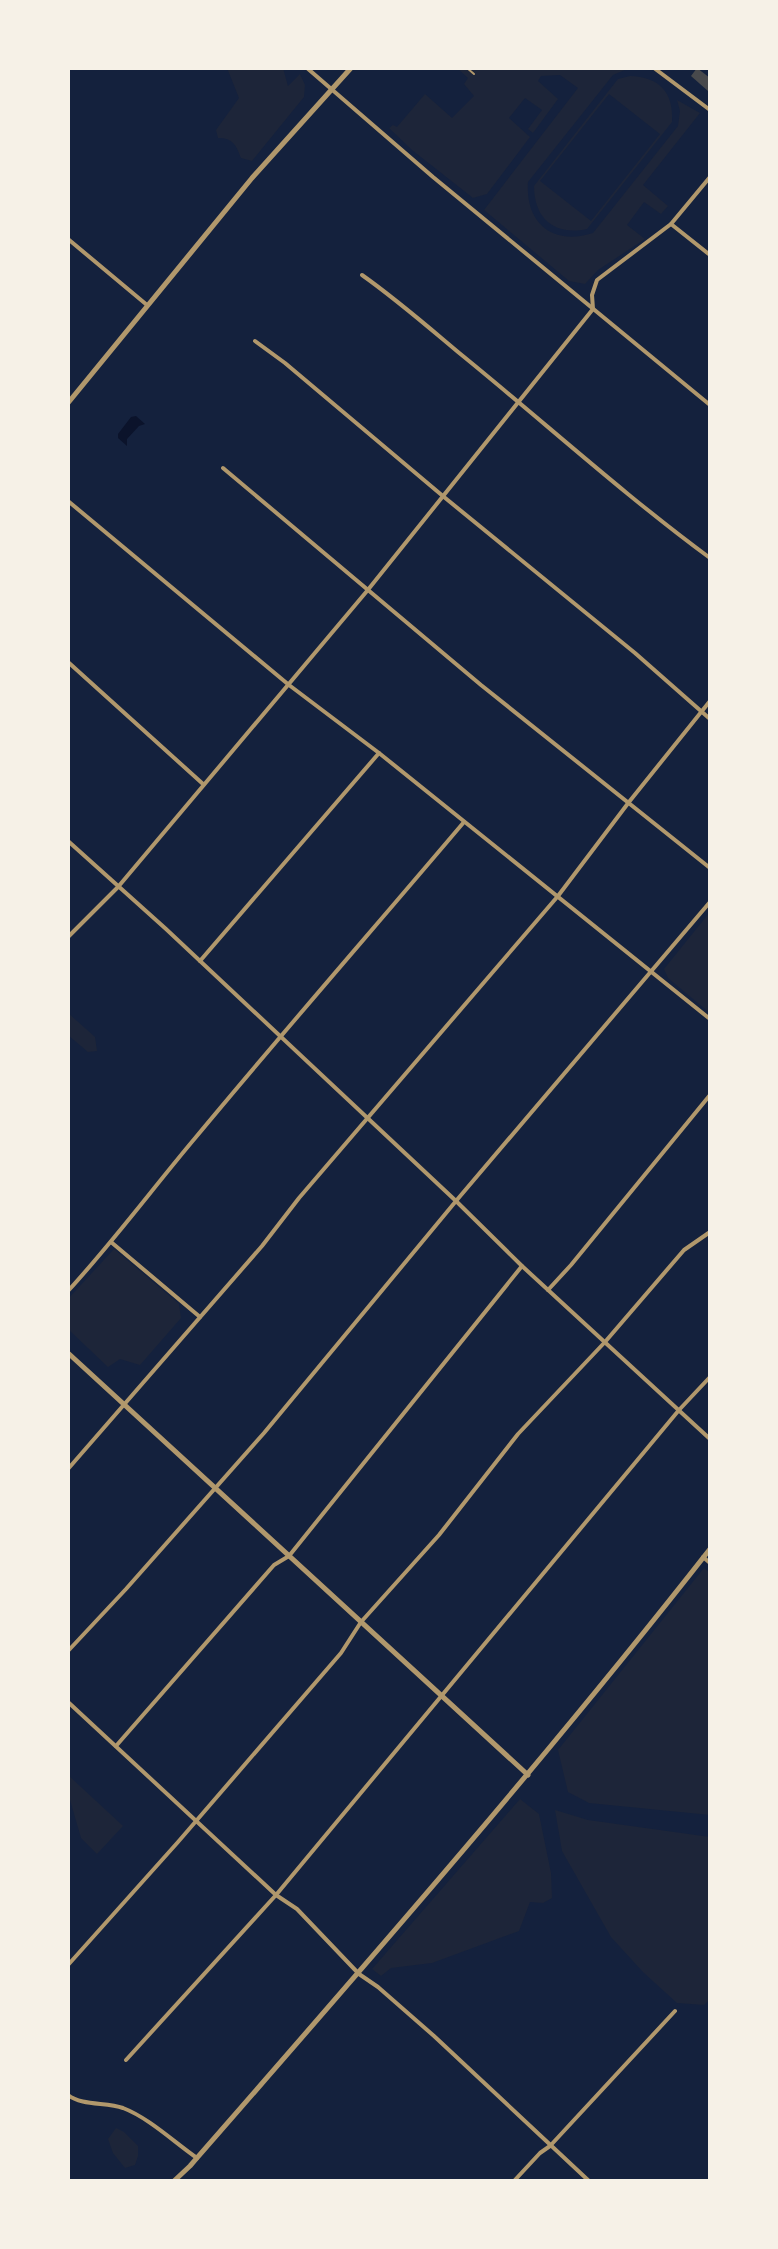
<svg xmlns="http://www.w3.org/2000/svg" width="778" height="2249" font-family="'Noto Sans',sans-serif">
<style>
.green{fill:#1d2539;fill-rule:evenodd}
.water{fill:#0b132b}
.building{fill:#48494c}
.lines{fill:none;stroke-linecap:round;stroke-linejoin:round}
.service{stroke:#b1986c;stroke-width:2}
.minor{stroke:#b1986c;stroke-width:4}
.tertiary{stroke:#b1986c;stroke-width:5}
</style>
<rect width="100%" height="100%" fill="#14213d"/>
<g class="green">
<path d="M227 68H283L288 86 300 74 305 85 304 97 252 161 241 158C236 145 233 138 218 138L216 130 239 98Z"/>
<path d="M457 68 642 69H627L613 75 528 182C525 223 553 246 593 233L678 126 680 111 677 100 700 113 643 185 668 206 661 214 644 202 627 225 645 239 598 270 585 284 569 281 484 210 578 88 560 75 541 76 538 81 558 99 533 133 528 129 542 110 525 98 509 118 530 137 487 194 473 198 412 150 389 128 393 125 397 127 425 94 452 118 474 96 464 84 468 78Z"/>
<path d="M630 76C659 77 674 92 672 122L587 229C555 236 534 219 534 186L618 79ZM609 94 660 134 591 221 540 181Z"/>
<path d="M710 912V1013L668 978 664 969Z"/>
<path d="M68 1013 95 1037 97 1051 88 1052 68 1035Z"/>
<path d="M114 1249 179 1304 181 1318 140 1365 120 1359 108 1367 68 1329V1299Z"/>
<path d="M704 1568 710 1573V1815L589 1803 568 1792 558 1750Z"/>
<path d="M68 1775 123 1826 97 1854 81 1838 68 1793Z"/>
<path d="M520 1799 539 1814 551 1873 552 1898 543 1903 530 1902 519 1931 432 1963 391 1968 381 1976 372 1969Z"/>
<path d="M555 1810 588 1820 710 1837V1999L704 2005 677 2003 643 1972 611 1937 562 1851Z"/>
<path d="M116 2128 124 2132 138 2146V2156L135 2165 125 2168 113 2153 108 2139Z"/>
</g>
<path class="water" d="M136 416 145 424 139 426 127 439V446L118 438V434L131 417Z"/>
<path class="building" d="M697 68 710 78 708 91 691 76Z"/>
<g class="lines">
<path class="service" d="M467 68 474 74"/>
<g class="minor">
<path d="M307 68 433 177 710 405"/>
<path d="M654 68 710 110"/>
<path d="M671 224 710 255"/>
<path d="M68 239 147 305"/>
<path d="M362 275C396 299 427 326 458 352 542 420 623 494 710 558"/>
<path d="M255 341 285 363 444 497 635 653 710 719"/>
<path d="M223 468 481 685 710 868"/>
<path d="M68 501 289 685 379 753 710 1019"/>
<path d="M68 662 203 784"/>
<path d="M68 841 166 929 456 1201 522 1266 710 1439"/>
<path d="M68 937 118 887 367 591 593 309 592 295 597 280 671 224 710 177"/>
<path d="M200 961 379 753"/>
<path d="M111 1242 200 1317"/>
<path d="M548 1290 571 1265 710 1095"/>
<path d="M68 1291C113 1242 153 1188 196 1137 284 1031 375 927 464 822"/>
<path d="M68 1469 262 1246 299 1198 558 896 629 802 710 701"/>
<path d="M703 1557 710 1563"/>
<path d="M68 1651 126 1589 264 1433 456 1201 710 902"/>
<path d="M68 1702 276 1895 297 1909 359 1974 378 1987 434 2036 589 2181"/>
<path d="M116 1746 274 1565 289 1556 522 1266"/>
<path d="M68 1965 178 1842 341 1653 361 1622 439 1535 518 1434 605 1342 684 1250 710 1232"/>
<path d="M126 2060 276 1895 679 1410 710 1377"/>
<path d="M68 2095C82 2106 106 2102 123 2108 149 2118 174 2142 197 2158"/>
<path d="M514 2181 540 2153 550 2146 675 2011"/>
</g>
<g class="tertiary">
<path d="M68 403 252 178 351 68"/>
<path d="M68 1353 528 1775"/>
<path d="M174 2181 190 2166C367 1963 544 1761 710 1549"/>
</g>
</g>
<rect width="778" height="2249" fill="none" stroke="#f6f1e7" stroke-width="140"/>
</svg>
